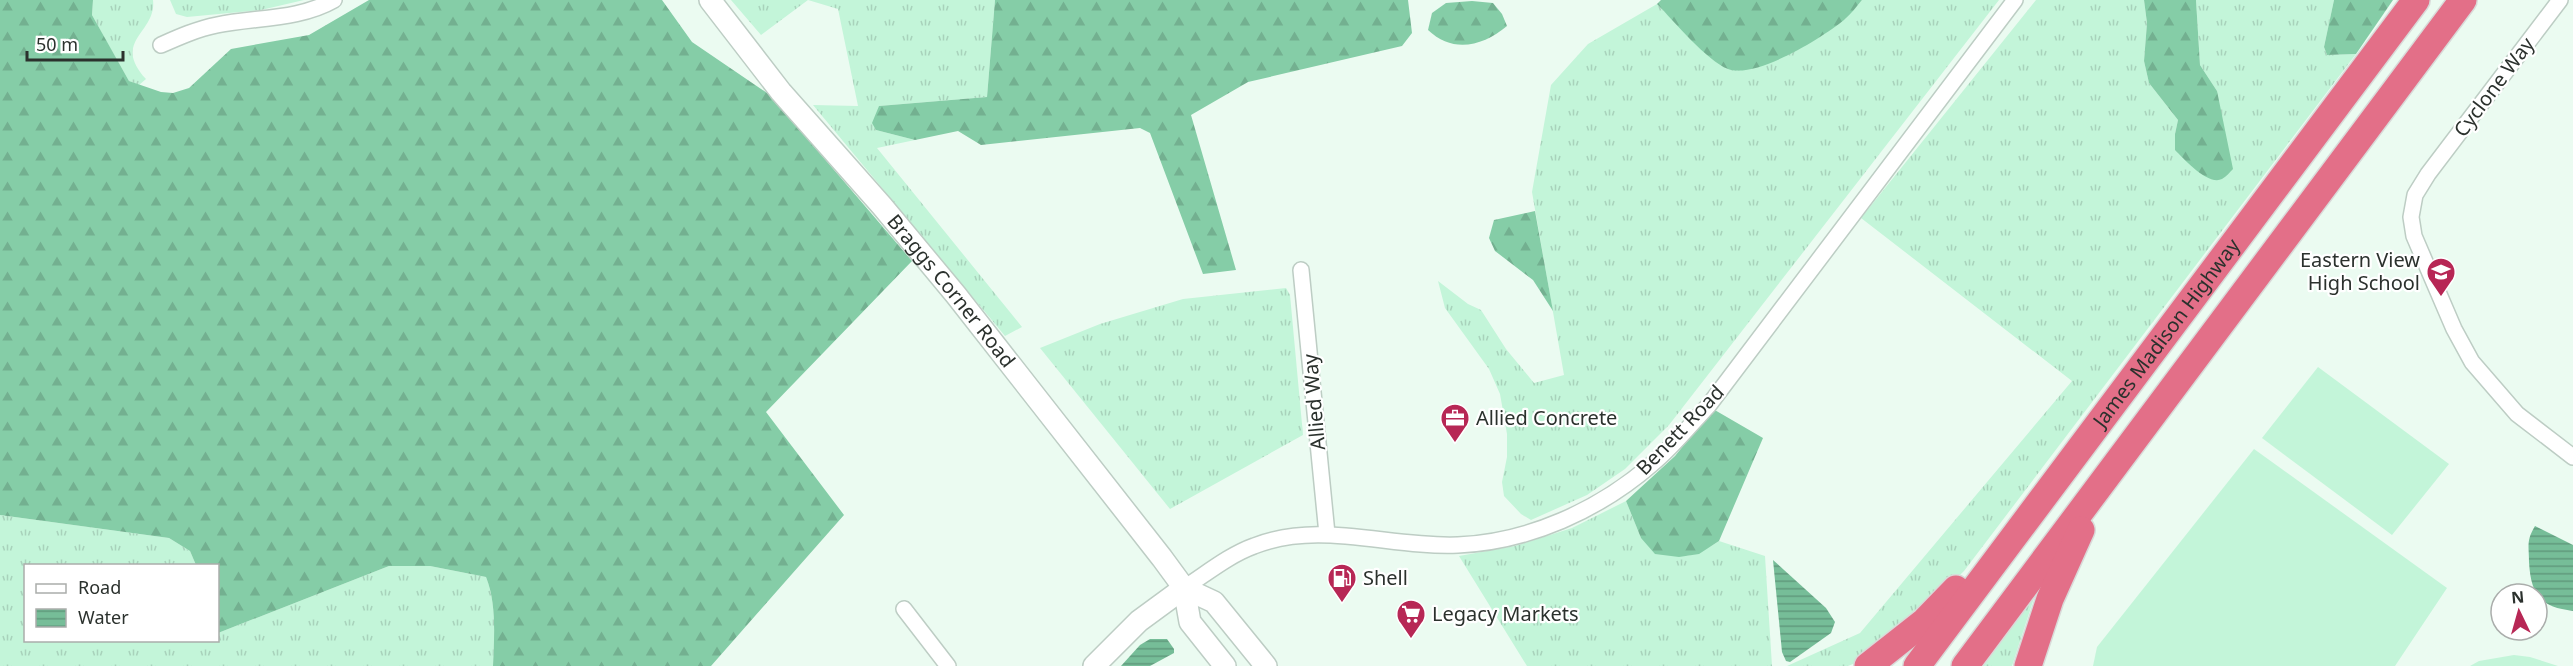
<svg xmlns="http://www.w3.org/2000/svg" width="2573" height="666" font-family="'Noto Sans',sans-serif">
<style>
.grass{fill:url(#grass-tufts)}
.forest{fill:url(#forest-firs)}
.pitch{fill:#c3f5d9}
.water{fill:url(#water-rules)}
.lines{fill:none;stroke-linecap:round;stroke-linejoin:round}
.street-casing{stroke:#bdcdc4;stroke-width:18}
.secondary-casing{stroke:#bdcdc4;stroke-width:24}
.highway-casing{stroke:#d9dad9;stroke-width:30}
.street{stroke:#fff;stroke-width:15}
.secondary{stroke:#fff;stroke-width:21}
.highway{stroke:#e36f88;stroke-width:27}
.labels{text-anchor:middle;stroke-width:4.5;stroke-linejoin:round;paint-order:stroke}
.street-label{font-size:20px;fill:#2b312d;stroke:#fff}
.poi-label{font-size:20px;fill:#2b312d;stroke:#fff;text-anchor:start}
</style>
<defs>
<pattern id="grass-tufts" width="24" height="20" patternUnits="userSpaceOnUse" patternTransform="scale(1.5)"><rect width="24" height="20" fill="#c3f5d9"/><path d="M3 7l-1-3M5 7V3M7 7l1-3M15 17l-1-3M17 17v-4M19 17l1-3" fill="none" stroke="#a8d2bb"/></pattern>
<pattern id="forest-firs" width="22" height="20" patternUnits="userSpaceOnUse" patternTransform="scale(1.5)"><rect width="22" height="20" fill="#85cda7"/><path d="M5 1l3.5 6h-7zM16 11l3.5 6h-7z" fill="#73b090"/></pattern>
<pattern id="water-rules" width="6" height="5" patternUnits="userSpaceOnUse" patternTransform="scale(1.5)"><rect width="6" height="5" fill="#76bd98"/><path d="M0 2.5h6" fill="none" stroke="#619a7c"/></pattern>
</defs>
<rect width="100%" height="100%" fill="#ebfbf1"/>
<g class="grass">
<path d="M93 0H153C157 33 111 40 146 79L139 85 129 81 109 46 92 15Z"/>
<path d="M170 0H304L261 10 187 17 176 14Z"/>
<path d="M731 0H995L987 97 879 106 876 130 915 140 877 148 1022 327 1005 336 813 105 858 106 838 9 808 0 761 35Z"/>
<path d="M1862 0H1999L1669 425 1625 469 1587 495 1531 520 1521 514 1504 496 1502 482 1507 457V434L1500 394 1489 369 1445 308 1438 281 1468 304 1481 310 1506 349 1534 383 1564 375 1532 192 1551 85 1588 44 1657 4 1706 53 1728 69 1845 19Z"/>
<path d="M2036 0H2144L2147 23 2144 61 2149 83 2178 120 2175 134 2217 91 2200 65 2196 0H2334L2324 47 2327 55 2356 54 1964 571C1936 598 1884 654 1848 666 1836 666 1801 666 1787 666L1860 633 2072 381 1861 218Z"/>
<path d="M1286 288 1290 295 1303 435 1170 509 1040 348 1100 324 1183 299Z"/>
<path d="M1626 501 1641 538C1678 557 1682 565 1719 541L1765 556 1772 666H1527L1459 556 1515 546 1572 528Z"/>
<path d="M0 515 169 538 190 551 196 565 26 566V640H218V633L389 566H430L486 577C497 604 494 638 493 666H0Z"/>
<path d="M2037 589 2012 666H1978Z"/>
</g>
<g class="forest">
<path d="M0 0H93L92 15 129 81 161 92 173 93 189 88 231 49 309 35 369 0H662L692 42 770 95 912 261 766 412 844 515 711 666H493C494 638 497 604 486 577L430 566H389L218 633V566L196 565 190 551 169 538 0 515Z"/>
<path d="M995 0H1408L1412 33 1402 46 1248 82 1191 115 1236 270 1203 274 1150 133 1140 128 981 145 958 131 915 140 876 130 872 123 879 106 987 97Z"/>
<path d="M1661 0H1862C1856 7 1851 14 1844 20 1822 38 1756 79 1728 69 1707 61 1674 21 1657 4Z"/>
<path d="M2144 0H2196L2200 65 2217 91 2233 169C2230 172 2226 177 2222 179 2208 186 2184 159 2175 150V134L2178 120 2149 83 2144 61 2147 23Z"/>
<path d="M2334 0H2393L2356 54 2327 55 2324 47Z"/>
<path d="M1472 1 1493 3 1502 14 1507 26C1483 46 1453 54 1428 30L1432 13 1446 3Z"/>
<path d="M1535 211 1553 311 1533 280 1495 251 1489 238 1494 220Z"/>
<path d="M1713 409 1763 438 1719 541 1699 554 1679 557 1655 554 1641 538 1626 501 1675 456Z"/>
</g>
<g class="pitch">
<path d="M2318 367 2449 464 2392 535 2262 438Z"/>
<path d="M2254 449 2447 588 2395 666H2093L2097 647Z"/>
<path d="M2514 655 2530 657 2558 666H2470L2479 661Z"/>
</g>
<g class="water">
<path d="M2535 526 2573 545V611C2540 607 2531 595 2529 562 2529 546 2526 541 2535 526Z"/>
<path d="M1773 560 1826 608 1835 622 1831 633 1790 662 1786 661 1782 652Z"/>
<path d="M1150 639H1167L1174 649V653L1150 666H1121L1140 645Z"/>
</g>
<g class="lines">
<g class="street-casing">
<g id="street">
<path d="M2560 0 2428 174 2415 195 2411 217 2414 236 2454 329 2472 362 2517 414 2573 457"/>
<path d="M161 45C179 37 197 29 217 25 256 17 299 20 334 0"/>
<path d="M1301 270 1327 534"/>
<path d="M1184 588C1206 574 1229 555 1254 546 1320 520 1390 548 1458 545 1529 542 1599 510 1652 464 1673 447 1691 424 1709 405L2015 0"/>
<path d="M904 609 948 666"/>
</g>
</g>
<g class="secondary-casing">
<g id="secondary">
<path id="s1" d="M710 0 781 92 882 206 956 295 1162 558 1184 588 1190 622 1225 666"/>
<path d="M1184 588 1214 602 1266 666"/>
<path d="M1094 666 1139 621 1184 588"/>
</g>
</g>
<g class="highway-casing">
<g id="highway">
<path d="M1868 666 1925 621 1956 589"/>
<path id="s2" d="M1917 666 2416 0"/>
<path d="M1965 666 2463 0"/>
<path d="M2028 666 2050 599 2081 530"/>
</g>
</g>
<use href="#street" class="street"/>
<use href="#secondary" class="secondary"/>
<use href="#highway" class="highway"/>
</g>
<defs>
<g id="school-pin" transform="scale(1.5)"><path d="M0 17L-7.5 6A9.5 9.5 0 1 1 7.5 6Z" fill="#b72755" stroke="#fff"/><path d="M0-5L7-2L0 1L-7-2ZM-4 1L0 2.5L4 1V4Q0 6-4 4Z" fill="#fff"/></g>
<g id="office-pin" transform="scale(1.5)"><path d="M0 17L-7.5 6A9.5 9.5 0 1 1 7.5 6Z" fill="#b72755" stroke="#fff"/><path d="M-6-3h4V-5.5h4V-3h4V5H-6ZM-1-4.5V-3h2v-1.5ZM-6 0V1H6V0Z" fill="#fff"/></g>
<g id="fuel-pin" transform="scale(1.5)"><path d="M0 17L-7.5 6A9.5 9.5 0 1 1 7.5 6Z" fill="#b72755" stroke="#fff"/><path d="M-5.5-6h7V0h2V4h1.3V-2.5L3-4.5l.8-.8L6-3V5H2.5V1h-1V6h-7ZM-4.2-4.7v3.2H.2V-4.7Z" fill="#fff"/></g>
<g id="supermarket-pin" transform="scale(1.5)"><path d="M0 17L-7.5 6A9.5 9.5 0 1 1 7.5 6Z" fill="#b72755" stroke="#fff"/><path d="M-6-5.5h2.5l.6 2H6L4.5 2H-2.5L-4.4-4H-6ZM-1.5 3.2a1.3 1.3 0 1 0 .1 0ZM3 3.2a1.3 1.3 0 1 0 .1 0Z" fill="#fff"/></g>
</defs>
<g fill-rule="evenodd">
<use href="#school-pin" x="2441" y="272"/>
<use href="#office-pin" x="1455" y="418"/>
<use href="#fuel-pin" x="1342" y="578"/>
<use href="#supermarket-pin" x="1411" y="614"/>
</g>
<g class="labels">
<g class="street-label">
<text transform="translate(2494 87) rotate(-53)" y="7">Cyclone Way</text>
<text dy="7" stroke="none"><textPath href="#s1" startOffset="378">Braggs Corner Road</textPath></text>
<text dy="7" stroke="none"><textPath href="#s2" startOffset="416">James Madison Highway</textPath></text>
<text transform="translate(1314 402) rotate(-95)" y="7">Allied Way</text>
<text transform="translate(1680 430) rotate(-46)" y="7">Benett Road</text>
</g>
<g class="poi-label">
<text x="2420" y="267" text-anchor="end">Eastern View<tspan x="2420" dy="23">High School</tspan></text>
<text x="1476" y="425">Allied Concrete</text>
<text x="1363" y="585">Shell</text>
<text x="1432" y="621">Legacy Markets</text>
</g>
</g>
<rect x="24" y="564" width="195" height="78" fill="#ffffff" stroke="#aaadab" stroke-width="1.5"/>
<rect x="36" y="584" width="30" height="9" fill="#ffffff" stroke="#aaadab" stroke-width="1.5"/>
<text x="78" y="594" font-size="18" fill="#2b312d">Road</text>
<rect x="36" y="609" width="30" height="18" fill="url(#water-rules)" stroke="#aaadab" stroke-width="1.5"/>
<text x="78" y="624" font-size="18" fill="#2b312d">Water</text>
<g transform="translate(2519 612) rotate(355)"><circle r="28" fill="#ffffff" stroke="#aaadab" stroke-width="1.5"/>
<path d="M0-4.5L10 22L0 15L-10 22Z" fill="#b72755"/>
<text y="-9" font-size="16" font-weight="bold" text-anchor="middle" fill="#2b312d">N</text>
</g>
<path d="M27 51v9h96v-9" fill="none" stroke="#2b312d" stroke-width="3"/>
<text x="36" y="51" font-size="18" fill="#2b312d" stroke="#ffffff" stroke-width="4.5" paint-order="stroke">50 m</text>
</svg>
